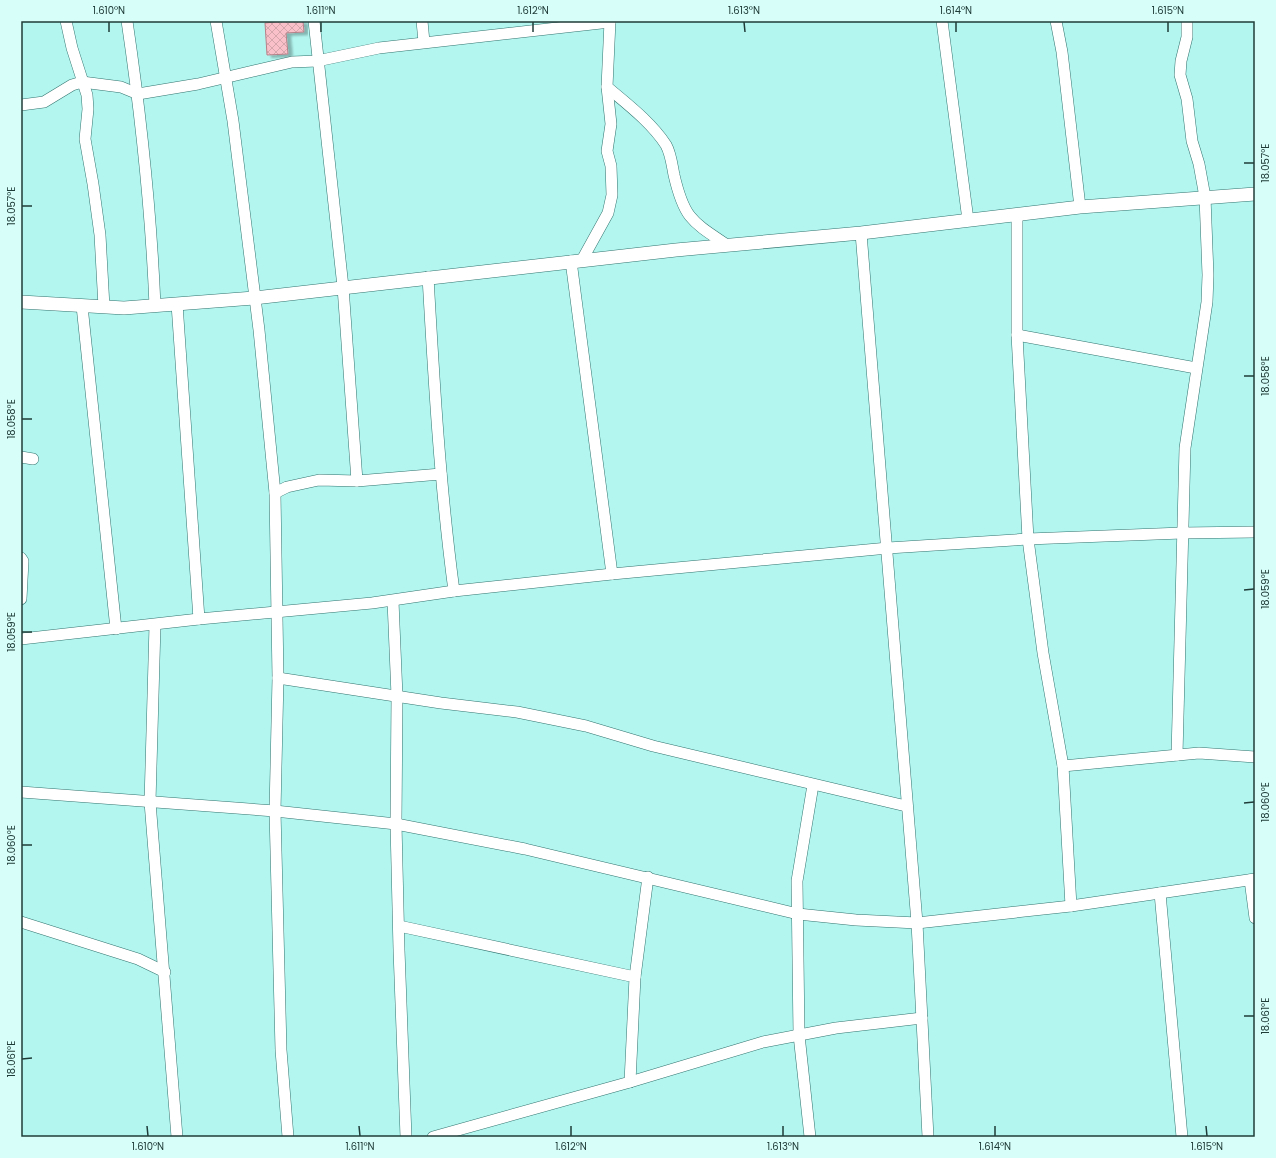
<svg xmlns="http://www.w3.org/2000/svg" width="1276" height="1158" font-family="Poppins,sans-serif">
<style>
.building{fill:url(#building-cross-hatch);stroke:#b68088;filter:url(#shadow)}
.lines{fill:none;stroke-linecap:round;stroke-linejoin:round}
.minor-casing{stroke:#32746f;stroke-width:12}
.tertiary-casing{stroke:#32746f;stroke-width:14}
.minor{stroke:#fff;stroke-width:11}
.tertiary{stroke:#fff;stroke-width:13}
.ticks{fill:none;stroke:#203c39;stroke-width:1.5}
.neatline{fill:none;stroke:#203c39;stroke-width:1.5}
.ticks-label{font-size:10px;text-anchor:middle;fill:#203c39}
</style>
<defs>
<pattern id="building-cross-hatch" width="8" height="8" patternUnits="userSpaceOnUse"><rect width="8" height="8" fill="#fac0c9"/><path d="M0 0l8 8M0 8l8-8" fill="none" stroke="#d6a6ad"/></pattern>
<filter id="shadow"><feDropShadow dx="4.5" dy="2.5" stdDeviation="1" flood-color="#0004"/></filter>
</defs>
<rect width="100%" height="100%" fill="#b3f6f0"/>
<path class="building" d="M285 21H303L304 32 286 33 288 54 267 55 265 23Z"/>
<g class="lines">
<g class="minor-casing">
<g id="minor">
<path d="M66 21 72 48 87 95 88 109 85 139 93 184 100 235 104 307"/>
<path d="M127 21C141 116 151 210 155 306"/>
<path d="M216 21 233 121 259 330 275 493 278 678 275 811 281 1050 288 1137"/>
<path d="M314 21 343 287 357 481"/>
<path d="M422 21 424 42"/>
<path d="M610 21 607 87C627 104 651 122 666 145 671 154 672 165 674 175 684 218 691 221 727 245"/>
<path d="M942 21 968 220"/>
<path d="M1056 21 1062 52 1080 207"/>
<path d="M21 105 44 102 72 85 82 82 121 87 138 94 198 84 292 62 317 61 379 48 610 22"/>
<path d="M1017 215V335L1028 539 1043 653 1063 766 1071 906"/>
<path d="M861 233 917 923 928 1137"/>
<path d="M582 260 608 213 612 195 611 166 607 151 611 124 607 87"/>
<path d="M571 261 612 574"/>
<path d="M428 277C434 382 440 487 454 591"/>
<path d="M177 304 199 619"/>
<path d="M82 306 116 629"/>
<path d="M1017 335 1196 368"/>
<path d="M21 457 33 459"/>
<path d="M275 493 287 487 319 480 357 481 441 474"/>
<path d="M21 558 23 561 21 599"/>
<path d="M393 601 397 696 396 824 399 950 406 1137"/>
<path d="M155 625 150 802 177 1137"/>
<path d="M21 639 199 619 372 603 454 591 612 574 888 548 1028 539 1182 533 1255 532"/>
<path d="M278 678 441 703 517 712 586 726 653 746 906 806"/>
<path d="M1177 755 1185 448 1207 302 1208 275 1205 197 1199 164 1192 141 1187 99 1180 75 1181 61 1187 37V21"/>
<path d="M1063 766 1199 753 1255 757"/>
<path d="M21 792 275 811 396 824 525 849 798 914 856 920 917 923 1071 906 1255 879"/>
<path d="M1250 880 1255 918"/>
<path d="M1160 893 1182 1137"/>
<path d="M21 922 138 959 165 972"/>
<path d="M399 926 635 977 630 1082"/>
<path d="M635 977 648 877"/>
<path d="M433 1137 630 1082 763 1042 836 1028 922 1018"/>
<path d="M810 1137 799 1035 797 881 813 785"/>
</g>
</g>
<g class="tertiary-casing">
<path id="tertiary" d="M21 302 124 308 254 298 676 250 861 233 1080 207 1255 194"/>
</g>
<use href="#minor" class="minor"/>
<use href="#tertiary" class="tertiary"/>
</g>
<path class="ticks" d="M109 22V32M321 22V32M533 22V32M744 22 745 32M956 22V32M1168 22V32M1244 163H1254M22 206H32M1244 376H1254M22 419H32M1244 590 1254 589M22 632H32M1244 803 1254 802M22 845H32M1244 1016H1254M22 1059 32 1058M147 1126 148 1136M359 1126 360 1136M571 1126V1136M783 1126V1136M995 1126V1136M1206 1126 1207 1136"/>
<rect width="1276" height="1158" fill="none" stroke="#d7fef9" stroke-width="44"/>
<rect x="22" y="22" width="1232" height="1114" class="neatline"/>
<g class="ticks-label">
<text x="109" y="14">1.610°N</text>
<text x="321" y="14">1.611°N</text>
<text x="533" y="14">1.612°N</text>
<text x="744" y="14">1.613°N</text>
<text x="956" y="14">1.614°N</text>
<text x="1168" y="14">1.615°N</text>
<text transform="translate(1265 163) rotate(-90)" y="4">18.057°E</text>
<text transform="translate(11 206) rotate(-90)" y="4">18.057°E</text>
<text transform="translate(1265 376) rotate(-90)" y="4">18.058°E</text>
<text transform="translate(11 419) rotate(-90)" y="4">18.058°E</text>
<text transform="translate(1265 589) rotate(-90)" y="4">18.059°E</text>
<text transform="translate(11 632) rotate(-90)" y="4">18.059°E</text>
<text transform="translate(1265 802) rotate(-90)" y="4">18.060°E</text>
<text transform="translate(11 845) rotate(-90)" y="4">18.060°E</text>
<text transform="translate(1265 1016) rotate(-90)" y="4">18.061°E</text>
<text transform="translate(11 1059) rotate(-90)" y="4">18.061°E</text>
<text x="148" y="1150">1.610°N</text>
<text x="360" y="1150">1.611°N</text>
<text x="571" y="1150">1.612°N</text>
<text x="783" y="1150">1.613°N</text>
<text x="995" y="1150">1.614°N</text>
<text x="1207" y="1150">1.615°N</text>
</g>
</svg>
